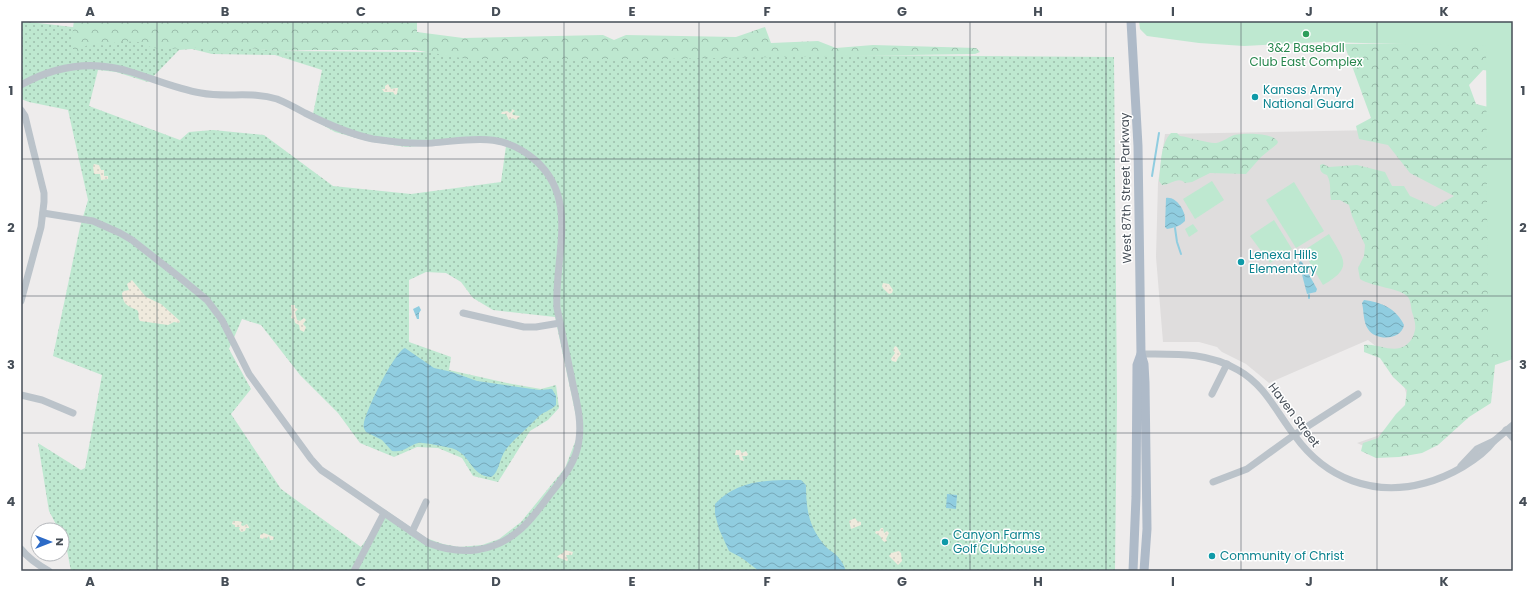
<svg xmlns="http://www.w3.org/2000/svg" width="1534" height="592" font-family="Poppins,sans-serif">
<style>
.education{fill:#dfdddd}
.grass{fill:url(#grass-dots);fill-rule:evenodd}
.forest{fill:url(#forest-crowns)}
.sand{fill:url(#sand-dots)}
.park{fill:#bee8d0}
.water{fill:url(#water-waves)}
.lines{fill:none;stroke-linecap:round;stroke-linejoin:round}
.stream{stroke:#90cde0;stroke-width:2}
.minor{stroke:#bbc3ca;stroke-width:7}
.major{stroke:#aebac8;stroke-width:9}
.grid{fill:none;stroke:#464e57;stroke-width:1;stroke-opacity:0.55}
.leisure-dot{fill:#2e9e5b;stroke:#fff;stroke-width:1.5}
.culture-dot{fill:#0f9aa8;stroke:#fff;stroke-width:1.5}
.labels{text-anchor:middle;stroke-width:3;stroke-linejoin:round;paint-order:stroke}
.leisure-label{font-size:12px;fill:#27864d;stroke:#fff}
.culture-label{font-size:12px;fill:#0d838f;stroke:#fff;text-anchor:start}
.street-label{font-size:12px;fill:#464e57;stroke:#fff}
.neatline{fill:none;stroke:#464e57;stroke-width:1.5}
.grid-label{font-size:13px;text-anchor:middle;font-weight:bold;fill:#464e57}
</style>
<defs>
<pattern id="grass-dots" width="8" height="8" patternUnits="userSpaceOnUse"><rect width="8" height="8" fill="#bee8d0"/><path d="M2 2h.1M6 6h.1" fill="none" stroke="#9cbeac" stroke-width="1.8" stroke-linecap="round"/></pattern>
<pattern id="forest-crowns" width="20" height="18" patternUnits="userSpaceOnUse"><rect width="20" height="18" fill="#bee8d0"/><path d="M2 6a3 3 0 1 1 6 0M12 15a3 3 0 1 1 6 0" fill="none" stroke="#9cbeac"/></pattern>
<pattern id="sand-dots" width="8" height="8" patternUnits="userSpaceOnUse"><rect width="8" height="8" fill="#efeadd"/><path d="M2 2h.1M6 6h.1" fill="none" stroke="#cecac0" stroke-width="1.8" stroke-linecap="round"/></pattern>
<pattern id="water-waves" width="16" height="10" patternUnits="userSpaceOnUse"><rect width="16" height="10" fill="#90cde0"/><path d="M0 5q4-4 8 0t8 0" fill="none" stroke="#77a9b8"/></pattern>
</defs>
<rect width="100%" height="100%" fill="#eeecec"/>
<path class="education" d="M1486 128 1488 398 1377 452 1357 443 1377 436 1401 417 1409 403 1402 379 1391 358 1368 340 1269 383 1246 364 1222 352 1217 347 1199 342H1163L1156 257 1158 183 1165 134Z"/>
<path class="grass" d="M21 21 278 51 1114 57 1117 401 1115 571H71L65 540 62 535V530H59L49 511 38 443 81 470 85 468 102 375 53 356 80 227 88 200 68 110 29 102 21 99ZM192 49 212 54 275 55 322 70 312 119 335 132 367 141 406 147 483 141 506 146 501 182 411 194 333 186 264 135 213 130 189 132 180 140 89 106 98 70 116 72 148 82 179 50ZM426 272 446 273 461 282 473 298 493 310 555 317 577 421V437L565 468 521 522 499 539 482 545 459 547 443 544 426 538 387 511 361 547 281 489 231 414 251 389 229 349 242 319 261 325 300 375 338 413 360 443 394 457 417 447 438 448 462 458 473 476 498 482 530 431 548 420 559 408 556 385 541 389 507 383 449 370 451 357 409 342V280Z"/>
<g class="forest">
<path d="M74 21H417V32L463 38 603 35 614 40 626 35 736 37 765 27 771 43 818 41 836 48 873 45 976 48 980 52 975 54 658 59H467L415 50H314L278 51 247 48 224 54 194 47 170 49 153 48 138 42 118 41 108 46 91 44 83 47 76 53 73 51C73 41 72 31 74 21Z"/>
<path d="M1480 32 1505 73 1483 70 1469 85 1476 104 1513 113V359L1495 365 1491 403 1469 417 1438 445 1422 453 1399 457 1376 458 1361 451 1363 443 1378 438 1396 414 1405 405 1407 390 1393 377 1380 358 1364 352V345C1376 343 1388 351 1400 348 1409 345 1413 339 1415 330 1416 324 1414 318 1412 312 1411 308 1411 301 1408 297 1401 288 1372 287 1360 279L1358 268 1364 256 1365 245 1352 216 1349 205 1340 200H1331C1329 190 1332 185 1327 175 1321 173 1320 171 1320 165L1323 164 1329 167 1357 165 1385 172 1392 186H1404L1410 196 1435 207 1454 196 1410 173 1388 145 1359 139 1356 126 1371 118 1344 44 1460 43Z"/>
<path d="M1171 133H1177L1180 136C1189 137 1210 144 1216 143 1223 142 1228 137 1234 135 1243 133 1274 132 1278 142L1277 144 1261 157 1246 174 1210 173 1192 182 1185 183C1178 176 1171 185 1162 185L1159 181C1161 166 1160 144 1171 133Z"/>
</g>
<g class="sand">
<path d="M388 84 391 89 396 88H398L397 94 395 95 393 92H384L382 89H385V86Z"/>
<path d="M512 109 515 111 512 113 513 115 520 116 516 120 513 118 509 120 506 114H501L502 112 507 111 510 113 512 111Z"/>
<path d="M94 164 99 165 101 170H104V176H108V179L101 180 100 174H94L93 166Z"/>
<path d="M132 280 146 297 161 304 180 321 179 323 174 322 168 325 140 321C137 317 140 313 137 310 127 306 123 304 122 293L124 291 129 290 127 284Z"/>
<path d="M883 283 889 284 893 290 892 293 889 294C887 292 882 288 882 286Z"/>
<path d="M291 305H295V308L298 309 295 312 297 320 300 321 304 318 306 320 303 324 306 327 304 332 300 330 299 325 295 323 294 319 291 318 292 314Z"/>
<path d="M895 346 897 347 901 354 898 358 896 362 892 361 891 359 895 353 893 350Z"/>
<path d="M736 450H740L742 453 746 451 748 454 747 456H742L744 461 740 460 739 455H735Z"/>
<path d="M855 518 857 521 861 522V525L851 529 849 521Z"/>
<path d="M233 521H238L242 522 241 525 243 526 247 524 249 527V528H246L245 531 241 532 239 529 240 527H235V525L232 524Z"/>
<path d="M881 528H883L884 533 887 531 889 533 886 539 887 541 885 542 883 541 880 536 875 533 876 531H879Z"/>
<path d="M264 533 274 537 273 540H270L269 536 266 539 264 537 263 539 260 538V535Z"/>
<path d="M565 550 573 552 572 555H566L568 560 567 561 557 557 559 555 563 553Z"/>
<path d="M899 551 901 553 902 561 898 565 889 556 891 553Z"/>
</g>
<g class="park">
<path d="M1139 21H1513V354H1488L1486 46 1322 42 1244 46 1199 43 1147 36 1140 29Z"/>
<path d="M1212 181 1224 200 1195 219 1183 199Z"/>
<path d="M1294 182 1324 231 1296 248 1266 200Z"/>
<path d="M1274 220 1292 249 1270 263 1250 236Z"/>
<path d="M1193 224 1198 231 1189 237 1185 229Z"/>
<path d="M1329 234C1344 260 1354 267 1323 285L1304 253 1306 249Z"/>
</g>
<g class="water">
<path d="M1166 198C1176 196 1186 211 1185 221 1180 226 1174 228 1167 229L1165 227Z"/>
<path d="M1300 261 1302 262 1317 289 1316 292 1307 294 1299 263Z"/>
<path d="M1364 300C1381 302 1397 309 1404 325 1401 341 1375 341 1368 329 1363 322 1364 311 1362 303Z"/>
<path d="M419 306 421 310 419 313V319H417L413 309Z"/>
<path d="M405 348 434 368 452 372 477 381 539 390 552 389 556 396V405C550 411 543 412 538 417 528 428 517 436 507 448 499 457 500 472 491 477 471 476 471 455 454 449 448 447 422 442 418 443 408 446 403 453 392 451L382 440 366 432C364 429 363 427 364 423 366 411 394 352 405 348Z"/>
<path d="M783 480H801L806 485C806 510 809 528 826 547 830 551 835 553 838 557 842 561 844 566 846 571H759L742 558 729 551 719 529 715 514V504C734 484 757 481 783 480Z"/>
<path d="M947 494 957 495 956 509 946 508Z"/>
</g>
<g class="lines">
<g class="stream">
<path d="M1152 176 1159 133"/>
<path d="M1175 228 1177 242 1181 254"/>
<path d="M1309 295V298"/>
</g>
<g class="minor">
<path d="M21 85C55 66 93 60 131 72 154 79 177 89 201 93 226 98 252 91 277 99 287 103 296 108 305 113 327 124 349 134 373 139 393 142 412 144 432 143 471 140 502 131 535 160 580 199 554 257 557 308 562 332 567 356 572 380 576 400 582 419 579 440 577 460 564 477 551 493 542 505 533 518 522 528 495 553 461 556 428 543L333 478 321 470 311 459 249 374 222 320 207 300 178 276 132 240 120 233 93 221 43 213"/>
<path d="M21 110 25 116 32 145 44 193V202L41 227 21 301"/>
<path d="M463 313 524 327H536L560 323"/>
<path d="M1141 354C1176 354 1207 352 1238 370 1265 385 1277 413 1295 436 1326 479 1374 497 1425 483 1448 477 1480 460 1494 441"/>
<path d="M1212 394 1227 364"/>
<path d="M21 395 42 400 73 413"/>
<path d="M1506 430 1513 438"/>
<path d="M1461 466 1477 449 1494 441 1513 425"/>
<path d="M1213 482 1247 469 1294 435 1358 394"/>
<path d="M412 532 426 502"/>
<path d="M21 549C28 558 38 565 49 571"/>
<path d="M354 571 384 513"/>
</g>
<g class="major">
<path d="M1131 21 1138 146 1141 354 1144 364 1145 383 1147 529 1144 571"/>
<path d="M1133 571 1136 497 1137 365 1141 354"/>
</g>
</g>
<path class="grid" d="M157 21V571M293 21V571M428 21V571M564 21V571M699 21V571M835 21V571M970 21V571M1106 21V571M1241 21V571M1377 21V571M21 159H1513M21 296H1513M21 433H1513"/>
<circle class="leisure-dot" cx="1306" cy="34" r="4"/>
<g class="culture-dot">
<circle cx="1255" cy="97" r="4"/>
<circle cx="1241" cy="262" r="4"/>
<circle cx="945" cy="542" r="4"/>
<circle cx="1212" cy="556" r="4"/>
</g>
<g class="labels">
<g class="leisure-label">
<text x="1306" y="52">3&amp;2 Baseball<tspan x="1306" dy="14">Club East Complex</tspan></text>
</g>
<g class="culture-label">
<text x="1263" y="94">Kansas Army<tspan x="1263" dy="14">National Guard</tspan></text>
<text x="1249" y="259">Lenexa Hills<tspan x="1249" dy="14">Elementary</tspan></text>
<text x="953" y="539">Canyon Farms<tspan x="953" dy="14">Golf Clubhouse</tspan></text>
<text x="1220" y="560">Community of Christ</text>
</g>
<g class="street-label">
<text transform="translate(1126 188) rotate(-91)" y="4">West 87th Street Parkway</text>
<text transform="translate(1294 415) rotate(53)" y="4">Haven Street</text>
</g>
</g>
<rect width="1534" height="592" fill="none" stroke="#ffffff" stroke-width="44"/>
<g transform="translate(50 542) rotate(90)"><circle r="19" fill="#ffffff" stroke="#b5b8bc"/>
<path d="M0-3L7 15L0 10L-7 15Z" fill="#2d6bc7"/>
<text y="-6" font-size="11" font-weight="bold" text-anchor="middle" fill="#464e57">N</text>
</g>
<rect x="22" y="22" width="1490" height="548" class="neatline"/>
<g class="grid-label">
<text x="90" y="16">A</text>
<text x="225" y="16">B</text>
<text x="361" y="16">C</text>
<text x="496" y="16">D</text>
<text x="632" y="16">E</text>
<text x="767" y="16">F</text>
<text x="902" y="16">G</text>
<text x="1038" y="16">H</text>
<text x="1173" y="16">I</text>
<text x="1309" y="16">J</text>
<text x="1444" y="16">K</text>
<text x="11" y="95">1</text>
<text x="1523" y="95">1</text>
<text x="11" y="232">2</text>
<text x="1523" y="232">2</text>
<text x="11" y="369">3</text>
<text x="1523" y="369">3</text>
<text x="11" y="506">4</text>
<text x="1523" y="506">4</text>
<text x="90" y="586">A</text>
<text x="225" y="586">B</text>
<text x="361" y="586">C</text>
<text x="496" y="586">D</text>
<text x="632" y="586">E</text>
<text x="767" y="586">F</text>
<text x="902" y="586">G</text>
<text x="1038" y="586">H</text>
<text x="1173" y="586">I</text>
<text x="1309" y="586">J</text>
<text x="1444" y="586">K</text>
</g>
</svg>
